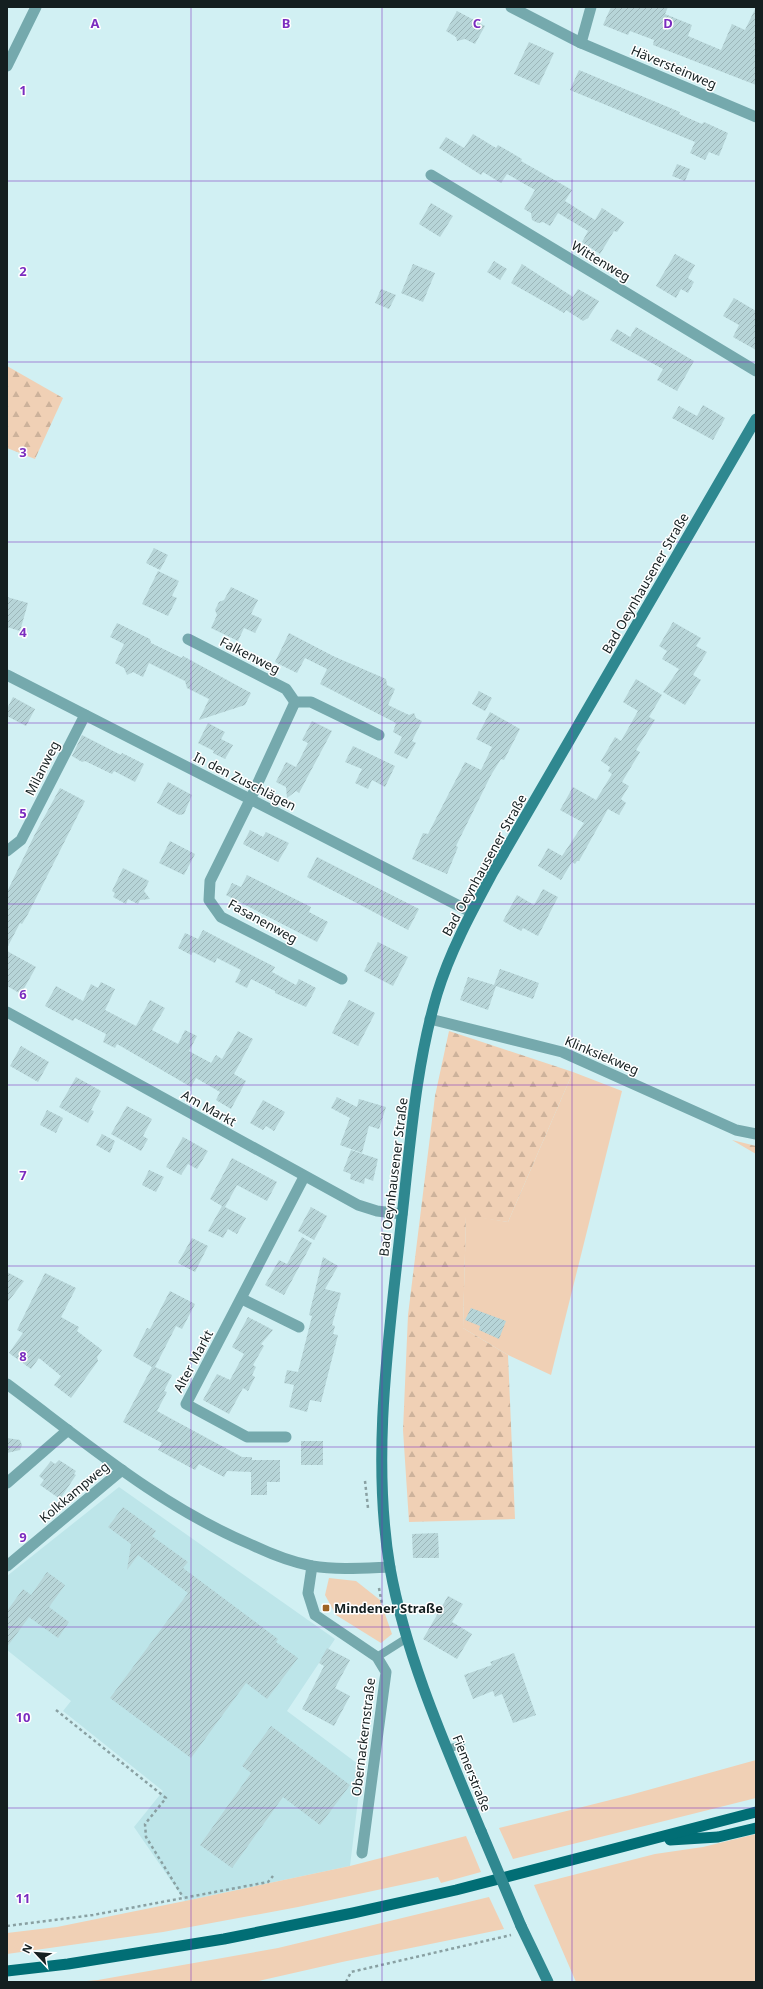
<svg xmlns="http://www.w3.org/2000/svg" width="763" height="1989" font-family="'Noto Sans',sans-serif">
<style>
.built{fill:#bde5e9}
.green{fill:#f0d0b5}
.forest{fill:url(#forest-firs)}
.building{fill:url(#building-hatch)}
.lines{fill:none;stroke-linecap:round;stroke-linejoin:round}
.path{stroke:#89a0a2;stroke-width:2.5;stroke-dasharray:3 3;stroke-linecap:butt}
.service{stroke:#75a9ad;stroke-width:8}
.minor{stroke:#75a9ad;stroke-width:11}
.tertiary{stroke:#75a9ad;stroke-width:11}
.secondary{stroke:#2f8890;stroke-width:11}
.primary{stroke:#016e75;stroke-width:11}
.secondary-bridge{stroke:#2f8890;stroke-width:11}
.grid{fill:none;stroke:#7b2cbf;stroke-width:1;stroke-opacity:0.55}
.poi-dot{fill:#9e6324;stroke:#fff;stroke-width:1.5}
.labels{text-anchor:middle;stroke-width:3;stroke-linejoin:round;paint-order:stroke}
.street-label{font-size:13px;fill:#141f20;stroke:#fff}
.poi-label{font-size:13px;font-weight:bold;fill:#141f20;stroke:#fff;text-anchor:start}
.grid-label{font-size:13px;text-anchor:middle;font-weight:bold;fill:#7b2cbf;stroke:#fff;stroke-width:3;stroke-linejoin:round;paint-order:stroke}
</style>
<defs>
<pattern id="forest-firs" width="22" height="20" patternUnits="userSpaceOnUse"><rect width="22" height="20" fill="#f0d0b5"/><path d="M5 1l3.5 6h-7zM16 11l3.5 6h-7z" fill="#cdb29b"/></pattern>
<pattern id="building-hatch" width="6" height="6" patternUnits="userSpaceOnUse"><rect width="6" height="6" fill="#b7d5d8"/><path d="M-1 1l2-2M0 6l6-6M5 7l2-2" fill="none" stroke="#9cb6b9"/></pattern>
</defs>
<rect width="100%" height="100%" fill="#d1f0f3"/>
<path class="built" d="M119 1487 335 1639 287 1711 362 1767 350 1866 185 1901 134 1827 163 1791 63 1711 71 1701 7 1650V1576Z"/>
<g class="green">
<path d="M573 1072 622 1091 551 1375 508 1355 463 1328 466 1215 508 1222Z"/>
<path d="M329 1578 356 1581 380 1600 392 1634 381 1643 336 1615 325 1595Z"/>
<path d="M756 1760V1798L513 1859 499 1828 630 1795Z"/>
<path d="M756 1834V1982H576L534 1885 655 1854 703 1847Z"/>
<path d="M466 1836 481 1872 441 1883 438 1877 298 1907 163 1932 7 1954V1933L57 1927 185 1901 350 1866Z"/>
<path d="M489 1897 504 1929 342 1962 254 1982H75L98 1980 278 1948Z"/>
</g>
<g class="forest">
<path d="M7 366 63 398 35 459 7 448Z"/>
<path d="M449 1031 573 1072 508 1222 466 1216 463 1328 508 1355 515 1519 409 1522 403 1430 408 1315 435 1096Z"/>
<path d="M732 1140 756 1146V1154Z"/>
</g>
<g class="building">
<path d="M611 7H668L665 14 692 25 688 36 721 50 732 24 745 30 756 7V85L653 45 654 40 630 31 628 35 603 25Z"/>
<path d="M457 11 485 26 475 44 465 39 457 41 456 37 446 31Z"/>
<path d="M529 42 554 53 539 85 514 74Z"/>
<path d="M579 70 680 112 679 114 702 124 704 122 728 133 719 156 709 152 705 160 690 153 695 142 570 90Z"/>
<path d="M473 134 496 148 498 145 522 159 521 161 572 190 565 201 595 220 602 208 624 222 617 232 614 231 600 254 582 242 588 231 558 213 550 226 543 222 538 223 532 220 531 213 524 209 535 190 507 174 501 183 483 172 481 175 439 148 446 137 464 148Z"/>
<path d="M677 164 690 169 685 181 672 176Z"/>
<path d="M431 203 453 216 440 237 419 224Z"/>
<path d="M675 254 695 265 688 278 694 282 688 293 681 289 676 298 656 286Z"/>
<path d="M494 261 507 269 500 280 487 272Z"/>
<path d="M413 264 435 273 423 302 401 293Z"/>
<path d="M522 264 573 297 578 289 599 301 588 318 583 321 566 310 564 313 511 283Z"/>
<path d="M381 289 396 295 389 309 375 303Z"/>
<path d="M734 298 756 311V350L733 337 739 325 723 316Z"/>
<path d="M636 327 694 361 677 391 657 380 663 369 610 340 617 329 630 337Z"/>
<path d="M703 405 725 418 713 440 672 418 679 406 697 416Z"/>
<path d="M154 548 168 555 160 570 146 563Z"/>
<path d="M158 571 179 581 172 596 177 598 168 616 142 604Z"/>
<path d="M231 587 258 600 251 614 262 619 255 633 244 628 238 641 211 628 217 615 215 610 219 602 224 600Z"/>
<path d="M7 597 28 603 20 631 7 627Z"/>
<path d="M673 622 701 638 696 646 707 652 693 675 701 680 685 705 663 692 679 669 662 659 667 651 659 646Z"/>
<path d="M117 623 150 639 151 643 182 658 183 656 251 693 245 705 199 720 209 699 187 688 185 681 149 663 143 677 133 672 127 675 124 668 115 663 124 644 110 637Z"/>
<path d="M289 633 333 656 386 679 387 685 395 689 388 705 409 715 414 713 416 718 422 721 412 741 416 743 407 759 394 753 402 737 393 732 396 723 320 684 327 669 305 658 297 673 275 662Z"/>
<path d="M636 679 662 695 649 717 655 720 636 750 640 752 622 782 629 786 621 799 626 803 619 815 608 809 579 861H577L575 864 572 862 561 880 538 866 548 848 562 856 584 823 560 810 573 787 596 800 612 774 608 771 610 767 601 761 615 737 621 741 638 711 623 702Z"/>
<path d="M479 691 492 698 485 711 472 704Z"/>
<path d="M13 697 35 709 26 726 7 716V709Z"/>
<path d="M490 712 520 729 504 760 501 759 491 775 456 846 458 847 447 874 412 859 423 833 428 834 465 762 481 770 492 747 476 739Z"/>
<path d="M312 721 332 731 299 793 296 791 287 798 286 787 276 782 286 762 296 767 308 743 302 740Z"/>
<path d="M208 723 225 732 221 739 233 745 225 759 213 753 214 751 198 743Z"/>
<path d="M82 735 121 755 122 753 144 764 135 782 114 771 112 774 85 761 82 762 72 756Z"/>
<path d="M353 746 395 766 385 787 372 780 368 789 355 783 362 769 345 762Z"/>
<path d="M168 782 192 795 184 814 179 815 157 803Z"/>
<path d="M60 788 85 801 28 914 22 924 20 923 7 948V892L35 834Z"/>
<path d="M250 830 263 837 266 832 289 843 278 862 243 844Z"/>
<path d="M170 841 195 854 184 875 159 863Z"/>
<path d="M317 857 419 909 408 930 307 877Z"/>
<path d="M123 868 149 881 144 891 150 899 140 900 138 904 128 899 126 904 113 897 115 893 112 891Z"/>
<path d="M247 875 311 907 309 912 328 922 317 942 226 895 232 883 241 887Z"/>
<path d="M543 889 558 897 538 936 523 928 521 931 503 921 517 895 534 905Z"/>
<path d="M203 930 275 967 272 972 296 985 299 979 316 988 306 1007 275 993V991L251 979 247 988 235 982 241 970 217 958 215 963 193 952 191 955 178 948 185 933 198 939Z"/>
<path d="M378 942 408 957 393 986 364 971Z"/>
<path d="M7 951 36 967 21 994 7 986Z"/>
<path d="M500 969 539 983 533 999 496 986 488 1010 460 1000 468 977 494 985Z"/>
<path d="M101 982 115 989 105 1010 136 1026 150 1000 165 1008 152 1030 178 1044 185 1030 197 1036 189 1051 211 1063 216 1055 222 1059 238 1031 253 1039 234 1074 246 1081 231 1109 216 1100 220 1092 196 1078 191 1087 117 1044 115 1048 103 1042 106 1034 75 1018 73 1021 45 1006 56 986 83 1001 91 984 98 988Z"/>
<path d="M349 1000 375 1013 358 1046 332 1033Z"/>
<path d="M21 1046 49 1062 38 1082 10 1066Z"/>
<path d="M76 1077 101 1091 91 1110 94 1111 88 1123 59 1107Z"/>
<path d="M337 1097 357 1107 359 1099 386 1107 379 1129 369 1126 362 1153 340 1145 350 1118 331 1108Z"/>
<path d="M263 1100 285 1112 274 1131 266 1126 263 1130 250 1123Z"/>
<path d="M127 1106 152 1119 143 1136 148 1139 141 1151 111 1134Z"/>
<path d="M47 1110 63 1118 56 1133 40 1125Z"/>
<path d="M102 1134 115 1141 110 1153 96 1145Z"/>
<path d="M183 1137 208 1151 197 1169 188 1164 181 1175 166 1167Z"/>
<path d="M351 1150 378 1159 373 1181 365 1178 364 1184 350 1179 351 1174 343 1171Z"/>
<path d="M232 1158 277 1182 267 1201 237 1185 225 1207 246 1218 237 1234 228 1229 223 1238 208 1231 222 1206 210 1199Z"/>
<path d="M149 1170 164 1177 156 1192 142 1185Z"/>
<path d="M311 1207 327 1216 314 1240 298 1231Z"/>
<path d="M302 1237 312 1243 284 1295 265 1285 279 1260 287 1264Z"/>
<path d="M192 1238 208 1246 195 1272 178 1263Z"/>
<path d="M323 1257 338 1266 325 1289 341 1293 332 1325 335 1326 333 1334 338 1335 321 1402 310 1400 307 1412 289 1407 294 1385 284 1383 287 1370 298 1372 312 1316 309 1315Z"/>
<path d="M7 1272 24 1281 7 1303Z"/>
<path d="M45 1273 76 1288 61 1317 79 1327 77 1331 102 1350 97 1357 98 1361 71 1398 54 1385 61 1376 39 1358 31 1369 9 1353 23 1333 17 1330Z"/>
<path d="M170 1291 195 1304 182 1329 176 1326 155 1367 172 1375 164 1391 167 1392 157 1411 242 1457H252V1460H280V1482H267V1495H251V1472L227 1471 224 1477 199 1464 195 1470 158 1450 162 1443 123 1422 152 1367 133 1356 147 1328 150 1329Z"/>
<path d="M471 1308 506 1321 499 1339 479 1330 480 1326 465 1320Z"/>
<path d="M248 1317 273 1330 261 1344 264 1346 253 1365 256 1367 252 1375 255 1377 248 1391 243 1388 229 1414 203 1400 217 1374 230 1380 244 1354 232 1347Z"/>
<path d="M7 1438 20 1440 22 1445 20 1450 7 1453Z"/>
<rect x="301" y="1441" width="22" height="24"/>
<path d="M59 1460 76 1471 74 1474 76 1475 60 1499 40 1485 44 1480 39 1476 51 1461 55 1464Z"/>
<path d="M123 1507 156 1531 152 1536 188 1562 183 1568 278 1639 276 1642 298 1658 267 1699 246 1683 191 1758 110 1698 188 1593 138 1555 127 1570 131 1544 108 1527Z"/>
<path d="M438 1533 439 1558H413L412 1534Z"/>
<path d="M47 1572 65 1585 49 1607 69 1622 58 1638 29 1617 7 1647V1611L23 1589 31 1595Z"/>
<path d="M448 1596 463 1604 452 1622 472 1634 457 1659 423 1639Z"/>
<path d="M327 1648 350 1660 335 1688 350 1696 334 1726 302 1709 324 1666 319 1663Z"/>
<path d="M514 1653 536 1715 513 1723 502 1694 495 1697 493 1691 473 1699 464 1675 492 1665 490 1662Z"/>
<path d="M271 1726 350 1785 320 1825 283 1797 232 1868 200 1845 251 1773 242 1766Z"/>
</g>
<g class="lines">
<g class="path">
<path d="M365 1481 368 1508"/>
<path d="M379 1588 383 1610"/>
<path d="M56 1710 166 1798 145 1824 146 1837 183 1897"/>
<path d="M7 1926 93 1915 268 1882 273 1876"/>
<path d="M346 1982 351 1972 511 1935"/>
</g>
<g class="service">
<path d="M377 1657 407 1638"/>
<path d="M447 1749 461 1745"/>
</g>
<g class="minor">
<path d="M511 7 581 43 756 117"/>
<path d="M581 43 591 7"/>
<path d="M7 66 36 7"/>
<path d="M431 175 756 371"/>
<path d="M188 639 286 689 295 702H311L379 735"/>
<path d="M7 675 471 912"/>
<path d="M295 702 250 800 210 881 209 900 221 917 342 979"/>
<path d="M7 851 21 840 85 715"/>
<path d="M7 1012 358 1205 377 1211 402 1214"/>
<path d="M430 1019 562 1052 736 1130 756 1134"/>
<path d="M242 1299 299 1327"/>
<path d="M286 1437H247L186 1404 304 1177"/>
<path d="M7 1483 68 1430"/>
<path d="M7 1566 122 1470"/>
<path d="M312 1566 308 1593 315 1615 377 1657 386 1672 362 1853"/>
</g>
<path class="tertiary" d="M7 1384C85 1442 161 1507 252 1545 271 1554 291 1562 312 1566 337 1570 364 1568 390 1567"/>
<g class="secondary">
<path d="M481 1831C446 1747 406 1657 390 1568 371 1456 389 1337 401 1225 410 1148 415 1068 437 994 450 951 472 911 493 872L756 419"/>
<path d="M521 1926 548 1982"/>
</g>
<g class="primary">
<path d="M670 1840 718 1837 756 1828"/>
<path d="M7 1971 68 1964 224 1939 353 1913 456 1890 756 1812"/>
</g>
<path class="secondary-bridge" d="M481 1831 521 1926"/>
</g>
<path class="grid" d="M191 7V1982M382 7V1982M572 7V1982M7 181H756M7 362H756M7 542H756M7 723H756M7 904H756M7 1085H756M7 1266H756M7 1447H756M7 1627H756M7 1808H756"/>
<rect class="poi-dot" x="322" y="1604" width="8" height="8" rx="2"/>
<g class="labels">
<g class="street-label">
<text transform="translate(674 67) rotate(23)" y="5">Häversteinweg</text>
<text transform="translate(601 261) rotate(31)" y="5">Wittenweg</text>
<text transform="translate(645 583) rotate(-60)" y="5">Bad Oeynhausener Straße</text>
<text transform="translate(250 655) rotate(27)" y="5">Falkenweg</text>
<text transform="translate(42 768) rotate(-63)" y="5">Milanweg</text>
<text transform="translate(245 781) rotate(27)" y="5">In den Zuschlägen</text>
<text transform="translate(484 865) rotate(-61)" y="5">Bad Oeynhausener Straße</text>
<text transform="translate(263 921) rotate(29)" y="5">Fasanenweg</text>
<text transform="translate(602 1055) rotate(23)" y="5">Klinksiekweg</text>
<text transform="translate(209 1108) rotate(29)" y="5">Am Markt</text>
<text transform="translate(393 1177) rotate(-83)" y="5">Bad Oeynhausener Straße</text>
<text transform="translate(193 1361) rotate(-62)" y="5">Alter Markt</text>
<text transform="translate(74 1492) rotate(-40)" y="5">Kolkkampweg</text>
<text transform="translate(363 1737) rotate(-83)" y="5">Obernackernstraße</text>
<text transform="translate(472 1773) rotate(68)" y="5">Fiemerstraße</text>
</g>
<g class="poi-label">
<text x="334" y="1613">Mindener Straße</text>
</g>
</g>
<g class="grid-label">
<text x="95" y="28">A</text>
<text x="286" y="28">B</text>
<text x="477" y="28">C</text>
<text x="668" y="28">D</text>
<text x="23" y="95">1</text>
<text x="23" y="276">2</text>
<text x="23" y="457">3</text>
<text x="23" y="637">4</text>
<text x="23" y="818">5</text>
<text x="23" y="999">6</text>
<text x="23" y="1180">7</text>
<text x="23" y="1361">8</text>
<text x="23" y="1542">9</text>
<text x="23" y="1722">10</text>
<text x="23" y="1903">11</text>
</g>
<rect width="763" height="1989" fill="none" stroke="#141f20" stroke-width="16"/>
<g transform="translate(36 1953) rotate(296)" stroke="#ffffff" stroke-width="3" paint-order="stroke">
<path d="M0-3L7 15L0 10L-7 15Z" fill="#141f20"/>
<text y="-6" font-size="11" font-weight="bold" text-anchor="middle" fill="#141f20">N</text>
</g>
</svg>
